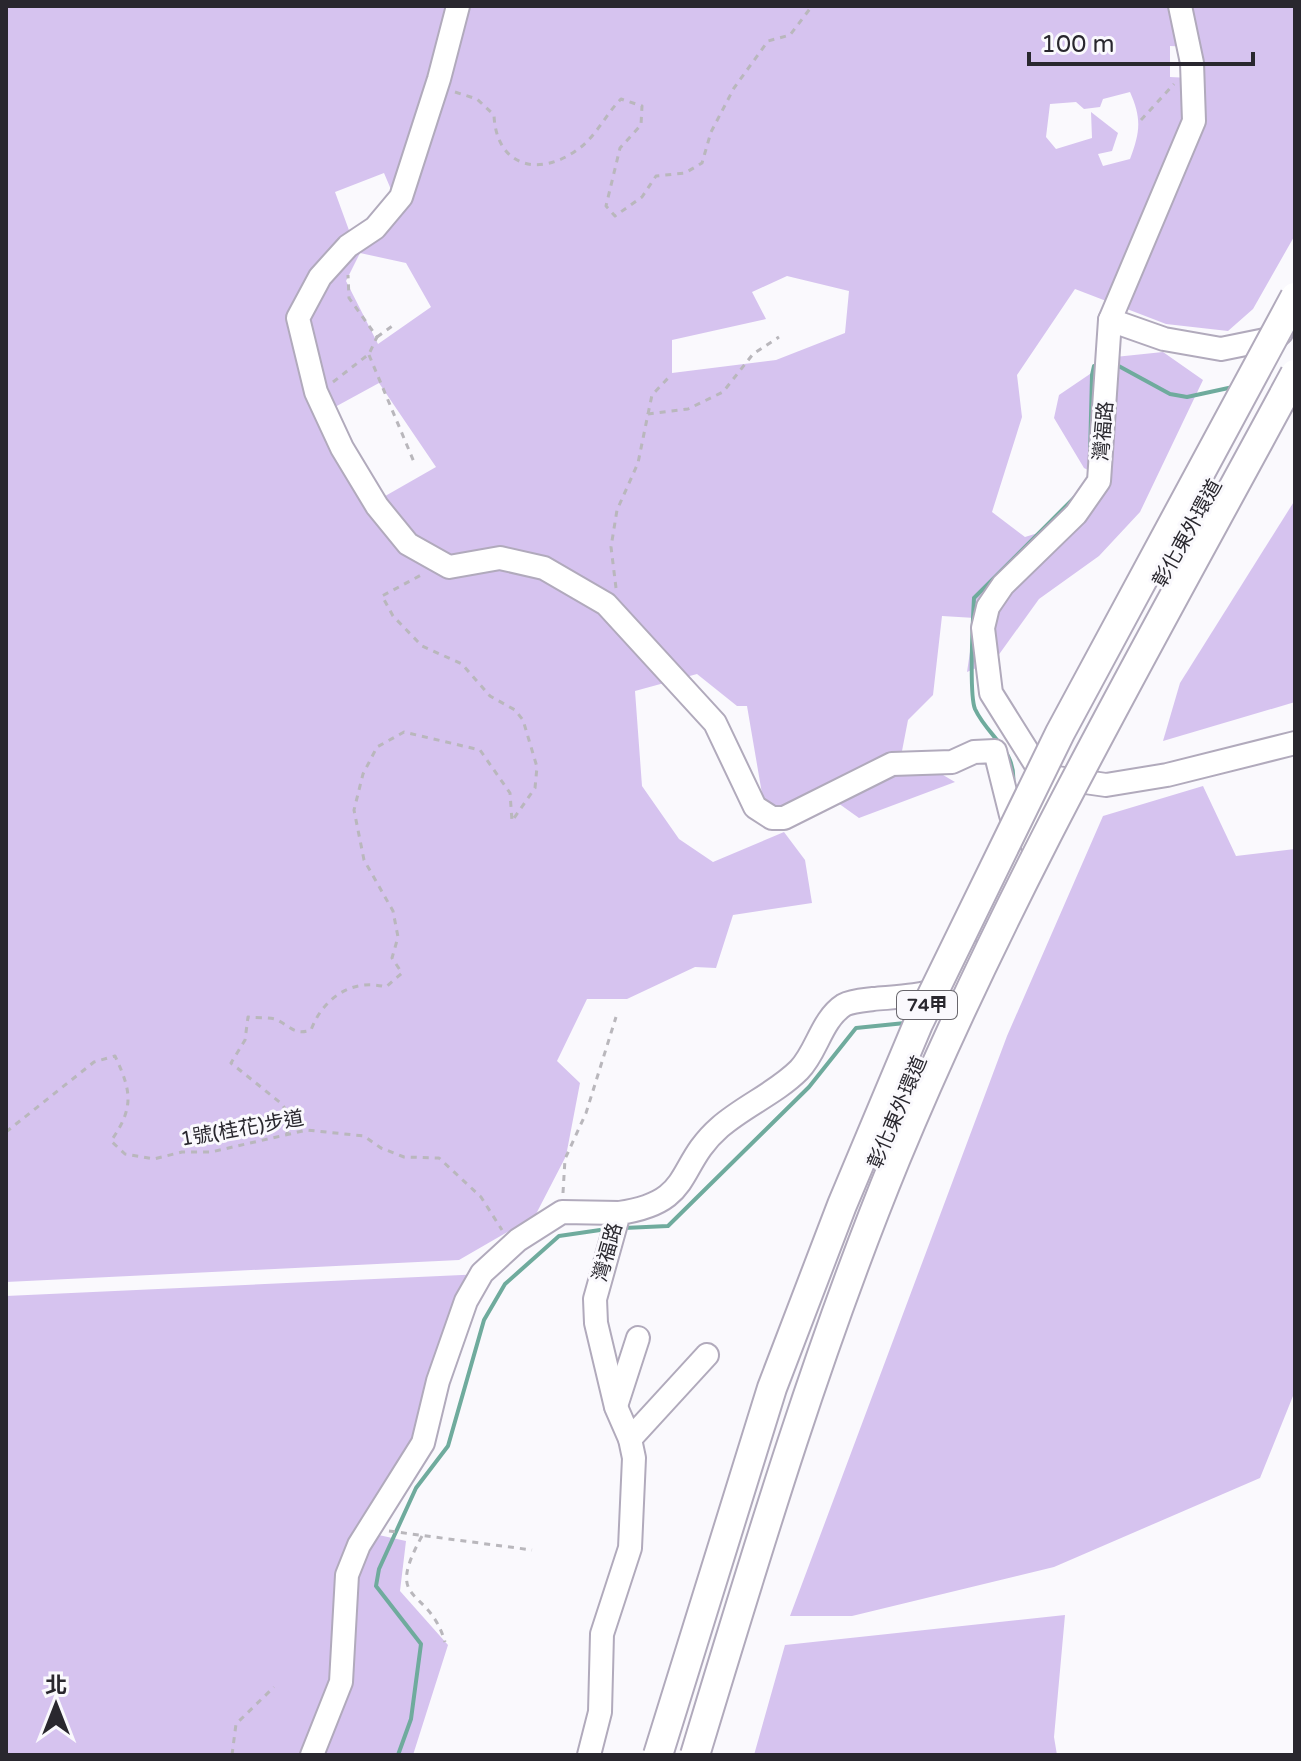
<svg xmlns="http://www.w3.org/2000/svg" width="1301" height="1761" font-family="'Varela Round','Noto Sans TC',sans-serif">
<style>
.green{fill:#d6c3ef;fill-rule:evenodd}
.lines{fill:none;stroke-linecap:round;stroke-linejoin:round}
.stream{stroke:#6fab9d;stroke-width:4}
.minor-casing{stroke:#b1aabc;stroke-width:26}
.path{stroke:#b9b7bc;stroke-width:3;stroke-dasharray:6 6;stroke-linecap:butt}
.minor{stroke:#fff;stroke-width:22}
.major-bridge-casing{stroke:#b1aabc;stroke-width:32;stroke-linecap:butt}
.major-bridge{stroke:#fff;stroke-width:28}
.labels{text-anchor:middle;stroke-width:6;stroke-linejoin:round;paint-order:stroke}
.shield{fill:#faf9fd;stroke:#68666c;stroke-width:2}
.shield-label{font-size:18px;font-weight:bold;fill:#29272e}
.street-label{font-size:20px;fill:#29272e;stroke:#faf9fd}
</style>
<rect width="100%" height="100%" fill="#faf9fd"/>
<g class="green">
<path d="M6 6H1295V235L1253 309 1228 331 1166 324 1075 289 1017 375 1022 417 992 512 1025 537 1083 519 1108 480 1084 468 1054 418 1059 395 1115 357 1163 352 1203 380 1140 512 1099 556 1039 599 995 660 967 672 975 618 942 616 933 695 908 720 902 751 955 782 859 818 838 803 766 817 747 706H737L697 674 635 691 642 786 679 839 713 862 784 832 805 860 812 903 733 915 716 968 695 967 627 999H587L557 1061 580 1083 566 1156 535 1216 459 1260 6 1282ZM1170 46 1193 47 1190 78 1170 77ZM1130 92C1142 119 1140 132 1130 159L1103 166 1098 154 1112 151 1118 133 1091 112 1092 138 1056 149 1046 137 1050 104 1076 102 1084 109 1100 107 1103 99ZM384 173 401 213 350 233 335 192ZM360 253 406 263 431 307 378 344 346 281ZM787 276 849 291 845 333 776 360 672 373V340L766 319 752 292ZM379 383 436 467 373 503 335 407Z"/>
<path d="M1295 500V702L1163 741 1180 683Z"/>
<path d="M1203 786 1236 856 1295 849V1391L1260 1478 1054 1567 852 1616H790L1007 1036 1103 816Z"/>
<path d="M484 1274 374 1534 406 1541 400 1591 448 1645 413 1755H6V1296Z"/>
<path d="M1065 1615 1054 1737 1057 1755H754L785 1645Z"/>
</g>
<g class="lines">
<g class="stream">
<path d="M1115 364 1170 394 1187 397 1233 387"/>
<path d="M1090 456 1092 375 1094 366 1099 365"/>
<path d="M1013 784C1017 750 988 737 975 709 969 694 973 617 974 598L1079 493"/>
<path d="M624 1228 668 1226 809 1087 856 1028 905 1023"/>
<path d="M398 1755 411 1719 421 1644 376 1586 379 1569 416 1488 448 1446 484 1320 505 1284 559 1236 607 1229"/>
</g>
<g class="minor-casing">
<g id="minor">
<path d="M458 6 439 79 401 197 375 228 348 246 320 277 298 318 316 392 342 448 377 506 408 544 449 567 500 558 544 568 606 604 715 723 755 807 772 818H784L892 764 952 762 974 752 995 751 1011 815 1025 823"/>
<path d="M1110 320 1164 339 1221 349 1275 338 1281 333"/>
<path d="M1043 776 1106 785 1167 775 1295 743"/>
<path d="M1032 844 1041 824 1043 776 991 693 983 628 988 607 1003 585 1076 514 1099 481 1110 320 1194 121 1192 63 1180 6"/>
<path d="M616 1406 638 1338"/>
<path d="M630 1439 707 1355"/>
<path d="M312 1755 341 1682 347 1575 359 1545 423 1443 438 1381 466 1301 482 1273 518 1240 562 1212 619 1213"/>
<path d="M589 1755 600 1712 602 1634 630 1548 634 1458 630 1439 616 1407 596 1323 595 1299 619 1213C695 1202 675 1166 720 1127 744 1106 776 1093 799 1070 817 1052 821 1020 844 1005 851 1001 865 1000 873 999 918 995 954 997 978 953"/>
</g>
</g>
<g class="path">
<path d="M455 92 477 99 494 115C496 166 538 178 577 150 596 137 605 115 621 99L642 106 641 125 620 148 606 206 615 216 642 197 656 176 685 173 702 163 711 132 734 88 768 41 790 35 812 6"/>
<path d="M1141 120 1174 84"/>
<path d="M377 337 395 324"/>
<path d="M369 355 414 462"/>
<path d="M333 382 369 354 377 337 349 298 348 275"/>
<path d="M648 414 652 395 670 376"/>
<path d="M616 588 611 547 617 510 638 463 648 414 688 409 723 392 753 354 779 337"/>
<path d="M6 1132 94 1062 115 1056C132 1092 134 1108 111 1141L125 1154 154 1159 182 1152H211L307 1130 364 1136 381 1148 404 1157 439 1158 481 1197 502 1230"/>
<path d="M287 1134 290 1117 282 1104 231 1063 245 1040 248 1017C256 1018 267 1017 275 1019 290 1025 293 1036 311 1030 323 998 352 978 386 987L402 973 392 958 398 937 393 911 364 860 354 810 363 774 377 747 404 732 480 750 510 793 512 821 535 788 537 767 523 720 515 710 490 696 462 664 422 646 393 616 382 596 425 573"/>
<path d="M563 1193 565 1159 586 1113 616 1017"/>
<path d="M389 1531 532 1550"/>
<path d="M422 1536C383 1607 428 1584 445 1642"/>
<path d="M232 1755 236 1724 274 1687"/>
</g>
<use href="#minor" class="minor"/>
<g class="major-bridge-casing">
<g id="major-bridge">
<path d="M658 1755 772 1388 842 1205 918 1024 1060 733 1295 297"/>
<path d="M695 1755C756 1554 816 1353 896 1158 1008 887 1156 632 1295 374"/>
</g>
</g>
<use href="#major-bridge" class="major-bridge"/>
</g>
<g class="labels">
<rect class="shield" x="897" y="991" width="60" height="28" rx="6"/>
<g class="shield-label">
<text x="927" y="1011">74甲</text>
</g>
<g class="street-label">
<text transform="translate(1103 431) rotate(-85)" y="7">灣福路</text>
<text transform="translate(1187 533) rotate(-61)" y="7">彰化東外環道</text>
<text transform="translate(897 1112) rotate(-67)" y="7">彰化東外環道</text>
<text transform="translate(242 1128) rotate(-10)" y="7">1號(桂花)步道</text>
<text transform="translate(607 1252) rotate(-74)" y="7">灣福路</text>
</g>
</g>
<rect width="1301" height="1761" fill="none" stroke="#29272e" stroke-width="16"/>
<g transform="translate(56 1705)" stroke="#faf9fd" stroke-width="6" paint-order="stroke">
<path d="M0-6L14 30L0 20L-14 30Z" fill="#29272e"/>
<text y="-12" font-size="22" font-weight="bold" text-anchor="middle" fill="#29272e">北</text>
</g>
<path d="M1029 52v12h224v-12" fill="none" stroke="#29272e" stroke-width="4"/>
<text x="1041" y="52" font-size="24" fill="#29272e" stroke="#faf9fd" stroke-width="6" paint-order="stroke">100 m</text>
</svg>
